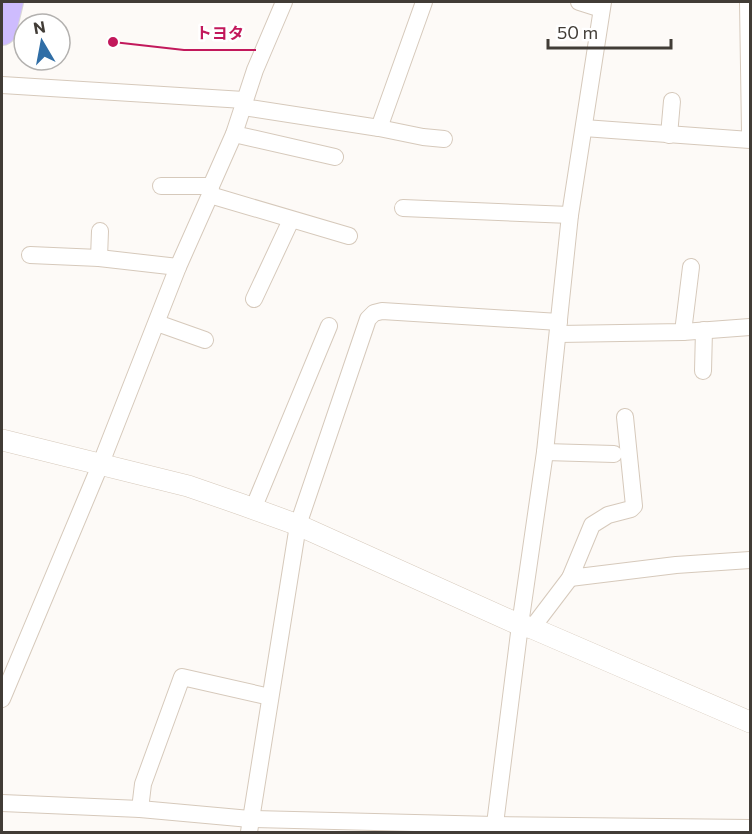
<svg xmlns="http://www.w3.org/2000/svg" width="752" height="834" font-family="Commissioner,'Noto Sans JP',sans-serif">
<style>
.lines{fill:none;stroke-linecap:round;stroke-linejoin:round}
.minor-casing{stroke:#d6c9bb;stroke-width:18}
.tertiary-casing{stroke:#d6c9bb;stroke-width:22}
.trunk-casing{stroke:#d9d8d7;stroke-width:30}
.minor{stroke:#fff;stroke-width:16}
.tertiary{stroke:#fff;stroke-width:21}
.trunk{stroke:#cebcfe;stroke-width:28}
.leader{fill:none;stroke:#c2185b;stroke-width:2}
.callout-dot{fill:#c2185b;stroke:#fff;stroke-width:2}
.callout-label{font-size:16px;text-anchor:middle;font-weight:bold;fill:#c2185b;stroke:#fff;stroke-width:5;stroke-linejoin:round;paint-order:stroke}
</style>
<rect width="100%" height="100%" fill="#fdfaf7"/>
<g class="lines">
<g class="minor-casing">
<g id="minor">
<path d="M579 2 601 9"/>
<path d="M748 2 750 132"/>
<path d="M2 85 244 100"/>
<path d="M243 107 379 128 424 2"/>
<path d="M379 128 423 137 444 139"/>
<path d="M584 128 750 140"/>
<path d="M234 134 335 157"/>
<path d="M669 135 672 101"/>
<path d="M161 186H211"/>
<path d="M210 195 349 236"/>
<path d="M403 208 570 215"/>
<path d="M30 255 99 258 178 267"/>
<path d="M99 258 100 231"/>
<path d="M254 299 291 220"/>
<path d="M157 323 205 340"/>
<path d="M683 332 691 267"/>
<path d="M559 334 683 332 750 327"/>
<path d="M703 371 704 330"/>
<path d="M625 417 634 506 631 509 608 515 592 525 570 578 676 565 750 560"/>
<path d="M545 452 614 454"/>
<path d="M253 509 329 326"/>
<path d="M532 628 570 578"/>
<path d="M2 699 101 463 178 267 210 195 211 186 234 134 255 70 284 2"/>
<path d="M2 803 140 809 250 819 495 825 750 828"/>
<path d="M140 809 143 784 182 677 270 697"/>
<path d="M249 832 298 525 368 319 374 313 382 311 559 322"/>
<path d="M494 832 520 625 545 452 570 215 603 2"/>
</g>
</g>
<g class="tertiary-casing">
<path id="tertiary" d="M2 440 188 486 243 505 298 525 520 625 532 628 750 722"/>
</g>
<g class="trunk-casing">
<path id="trunk" d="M2 31 9 2"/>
</g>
<use href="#minor" class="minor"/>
<use href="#tertiary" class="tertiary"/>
<use href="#trunk" class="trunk"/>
</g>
<path class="leader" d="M113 42L184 50H256"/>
<circle class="callout-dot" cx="113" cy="42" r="6"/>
<g class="callout-label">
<text x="220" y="39">トヨタ</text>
</g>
<rect width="752" height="834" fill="none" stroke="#413c36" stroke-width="6"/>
<g transform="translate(42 42) rotate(350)"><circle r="28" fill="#ffffff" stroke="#b3b1af" stroke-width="1.5"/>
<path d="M0-4.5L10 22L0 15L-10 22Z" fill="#306ea6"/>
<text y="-9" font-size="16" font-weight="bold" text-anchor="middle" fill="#413c36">N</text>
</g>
<path d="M548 39v9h123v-9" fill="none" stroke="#413c36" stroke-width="3"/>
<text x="557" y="39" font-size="18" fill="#413c36" stroke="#ffffff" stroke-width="4.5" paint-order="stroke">50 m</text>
</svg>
